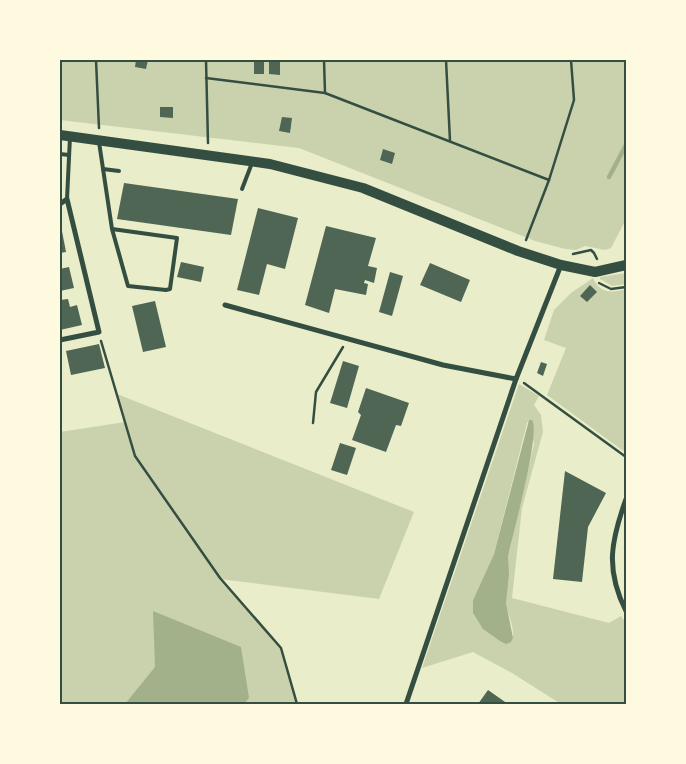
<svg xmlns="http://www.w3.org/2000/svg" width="686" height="764" font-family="'PT Sans',sans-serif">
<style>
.green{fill:#cad2ad;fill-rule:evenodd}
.water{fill:#a3b18a}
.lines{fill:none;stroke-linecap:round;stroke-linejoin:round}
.stream{stroke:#a3b18a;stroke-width:4.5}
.building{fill:#4f6655}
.path{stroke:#344e41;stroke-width:2.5}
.service{stroke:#344e41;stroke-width:4}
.minor{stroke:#344e41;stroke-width:5}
.secondary{stroke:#344e41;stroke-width:10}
.neatline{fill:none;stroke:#344e41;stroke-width:2}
</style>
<rect width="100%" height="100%" fill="#e9edc9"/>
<g class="green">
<path d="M60 60H626V218L624 223 611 248 605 250 585 246 576 250 565 249 535 241 299 148 60 120Z"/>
<path d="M626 273V284L612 286 600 279V277Z"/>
<path d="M593 278C600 294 612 293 626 289V453L547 395 566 348 544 340 554 310 571 293Z"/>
<path d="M519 384 539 396 534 405 541 415 543 432 522 508 512 598 609 623 621 616 626 623V704H561L512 673 473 652 422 668ZM529 420 534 444 508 557C508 573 505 591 506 604 508 616 517 631 511 642L473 600 494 554 527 423Z"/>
<path d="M117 394 414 512 379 599 220 579 281 648 297 704H60V432L125 422Z"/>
</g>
<g class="water">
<path d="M529 420H532C541 433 512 537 508 557L509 574 506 603 513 638 511 642 506 644 500 641 483 629 473 613V600L494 554Z"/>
<path d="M153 611 241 647 249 698 244 704H125L155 667Z"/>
</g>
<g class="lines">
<path class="stream" d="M609 177 626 145"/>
</g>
<g class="building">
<path d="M136 60H148L146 69 135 67Z"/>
<rect x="254" y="60" width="10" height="14"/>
<path d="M269 61H280V75L269 74Z"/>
<path d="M160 107H173V118L160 117Z"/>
<path d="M282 117 292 118 290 133 279 131Z"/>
<path d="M383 149 395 153 392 164 380 160Z"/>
<path d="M124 183 238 199 231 235 117 219Z"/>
<path d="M258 208 298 218 285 269 267 264 259 295 237 290Z"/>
<path d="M326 226 376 238 368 266 377 268 374 283 365 280 364 283 368 284 366 295 335 289 329 313 305 305Z"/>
<path d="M62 231 66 252 60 253V232Z"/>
<path d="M181 262 204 267 201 282 177 277Z"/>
<path d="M430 263 470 280 461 302 420 285Z"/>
<path d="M69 267 74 288 60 291V269Z"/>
<path d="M390 272 403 276 392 316 379 312Z"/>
<path d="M590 285 597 292 587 302 580 296Z"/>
<path d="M68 299 70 307 77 305 82 325 60 330V300Z"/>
<path d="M155 301 166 347 143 352 132 306Z"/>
<path d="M99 344 105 368 71 375 66 351Z"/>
<path d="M343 361 359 366 347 408 330 403Z"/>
<path d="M541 362 547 364 543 376 537 373Z"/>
<path d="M366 388 409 403 401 426 396 425 386 452 352 440 361 415 358 412Z"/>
<path d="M340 443 356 448 347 475 331 470Z"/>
<path d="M565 471 606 493 588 527 582 582 553 579Z"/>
<path d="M488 690 508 704H478Z"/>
</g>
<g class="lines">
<g class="path">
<path d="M96 60 99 128"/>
<path d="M206 60 208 143"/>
<path d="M324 60 325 93"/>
<path d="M446 60 450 141"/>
<path d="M206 78 325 93 549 180"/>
<path d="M526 240 549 180 574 100 571 60"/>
<path d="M573 254 591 250 594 253 597 259"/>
<path d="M599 283 611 289 626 287"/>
<path d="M101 341 135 456 220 578 281 648 297 704"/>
<path d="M524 383 626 457"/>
<path d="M313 423 316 392 343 347"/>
</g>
<g class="service">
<path d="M99 142 112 229 177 238 170 289 166 290 128 286 112 229"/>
<path d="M60 154 69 155"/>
<path d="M103 169 119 171"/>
<path d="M242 189 252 163"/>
<path d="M67 199 70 137"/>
</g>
<g class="minor">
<path d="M60 204 67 199 99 332 60 340"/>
<path d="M225 305 443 365 516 379"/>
<path d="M626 499C611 541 605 569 626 611"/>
<path d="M406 704 516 379 561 265"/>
</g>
<path class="secondary" d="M60 135 270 164 363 188 518 251 561 265 595 272 626 265"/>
</g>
<rect width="686" height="764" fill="none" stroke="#fefae0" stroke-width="122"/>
<rect x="61" y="61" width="564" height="642" class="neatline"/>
</svg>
